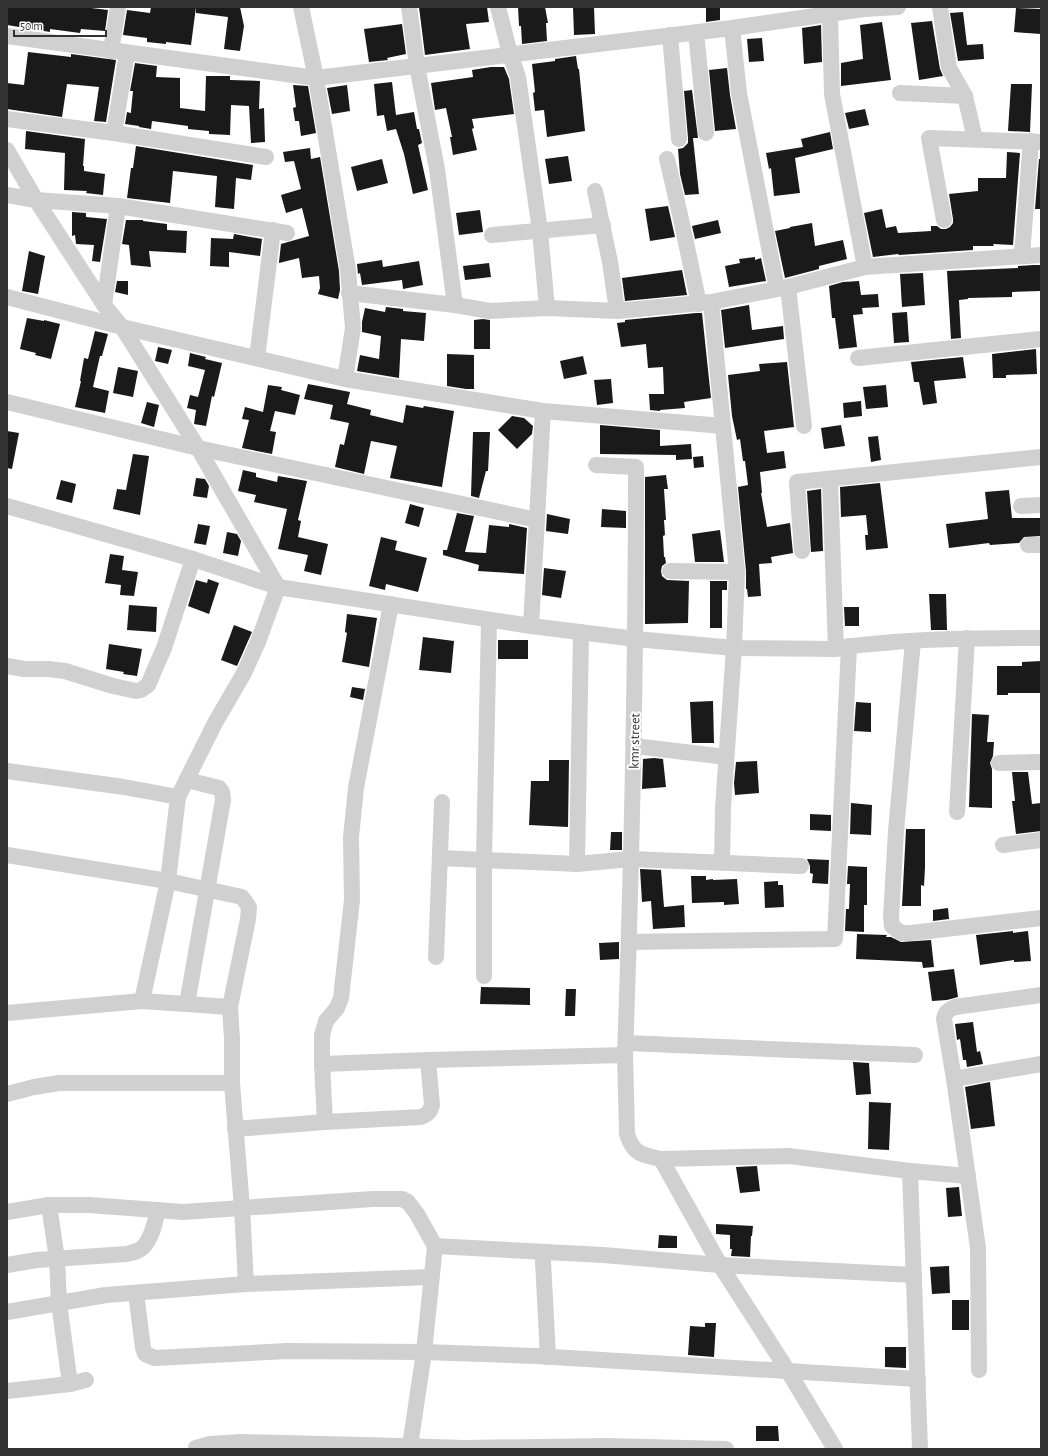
<svg xmlns="http://www.w3.org/2000/svg" width="1048" height="1456" font-family="'Alegreya Sans',sans-serif">
<style>
.building{fill:#1a1a1a}
.lines{fill:none;stroke-linecap:round;stroke-linejoin:round}
.minor{stroke:#d0d0d0;stroke-width:16}
.labels{text-anchor:middle;stroke-width:4;stroke-linejoin:round;paint-order:stroke}
.street-label{font-size:14px;fill:#333;stroke:#fff}
</style>
<rect width="100%" height="100%" fill="#fff"/>
<g class="building">
<path d="M7 7H83L108 10 105 31 81 29 80 33 50 29V32L7 25Z"/>
<path d="M151 7H196L191 45 166 42V44L147 42V38L123 35 127 10 150 13Z"/>
<path d="M196 7H240L244 26 240 51 224 49 228 17 196 13Z"/>
<path d="M419 7H487L489 22 466 24 470 49 425 55Z"/>
<path d="M518 7H545L548 23H546L547 41 522 44 521 26H519Z"/>
<path d="M573 7H594L595 34 574 35Z"/>
<path d="M706 7H720V20L706 22Z"/>
<path d="M1016 8 1041 9V34L1014 32Z"/>
<path d="M963 12 967 45 983 44 984 59 958 61 950 13Z"/>
<path d="M932 21 940 69 943 76 919 80 911 23Z"/>
<path d="M882 22 891 80 841 86V63L863 59 860 25Z"/>
<path d="M402 24 406 54 387 58 388 60 369 62 364 29Z"/>
<path d="M821 25 822 62 804 64 802 28Z"/>
<path d="M762 38 764 61 749 62 747 39Z"/>
<path d="M28 52 71 57V54L116 60 106 122 94 121 99 87 67 84 62 117 7 109V83L24 85Z"/>
<path d="M576 56 578 69H579L585 131 547 137 544 110 535 111 533 93 535 92 532 64 555 61V59Z"/>
<path d="M135 63 157 66 156 77 180 78V108L205 111 206 76H230V80L260 81 259 109 264 108 265 142 251 143 249 106 231 105 230 135 209 134V131L188 129V126L152 121 151 129 139 127V126L125 124 127 112 131 113V111L133 91H130Z"/>
<path d="M491 67H504L509 79 514 114 472 119 474 128 472 129 477 150 453 155 450 137H452L446 108 435 110 431 83 473 77 472 70Z"/>
<path d="M727 68 730 95 736 129 715 131 709 70Z"/>
<path d="M392 82 396 115 414 112 417 129H419L422 143 418 145 428 190 413 194 404 154 396 129 387 131 384 115 377 116 374 84Z"/>
<path d="M1011 84H1032L1030 132 1008 131Z"/>
<path d="M293 85 308 86 316 133 301 136 299 121H295L293 108 296 107Z"/>
<path d="M347 85 350 111 332 114 327 88Z"/>
<path d="M692 90 698 138H693L699 194 685 195 680 174 678 149 683 148 688 143V138L684 91Z"/>
<path d="M865 109 869 125 849 129 845 113Z"/>
<path d="M26 131 85 139 83 166H84V171L105 174 103 195 86 193 87 191 64 190 65 153 25 149Z"/>
<path d="M830 132 833 149 795 158 800 193 774 196 771 168 769 169 766 153 803 147 801 139Z"/>
<path d="M136 146 253 165 251 180 236 178 234 209 215 207 217 176 173 171 170 203 127 198 131 168H133Z"/>
<path d="M310 148 311 159 320 157 339 271 340 290 338 299 318 294 320 288 319 276 302 278 299 258 279 263V262L281 244 309 236 302 208 286 213 281 195 301 189 294 161 285 162 283 152Z"/>
<path d="M1007 152 1020 153 1013 245 993 244 994 246H973V250L899 255 898 254 873 257 864 213 882 209 886 228 896 226 898 233 931 231V226H937L941 229H946L950 227 953 223V219L949 194 978 191V178H1006Z"/>
<path d="M568 156 572 181 549 184 545 159Z"/>
<path d="M382 159 388 183 357 191 351 167Z"/>
<path d="M1039 159H1041V209H1035Z"/>
<path d="M668 206 675 237 650 241 645 209Z"/>
<path d="M480 210 483 232 459 235 456 213Z"/>
<path d="M72 212 86 213V217L107 219 100 262 92 261 94 245 76 244 75 235 72 236Z"/>
<path d="M126 220H143V221L167 224V230L187 231 186 253 149 251 151 267 131 265 129 245 122 244Z"/>
<path d="M718 220 721 233 695 239 692 226Z"/>
<path d="M812 223 815 246 843 240 847 259 819 266V269L785 278 775 231 790 228V227Z"/>
<path d="M234 234 262 239 260 256 229 252V267L210 266 211 238 233 239Z"/>
<path d="M29 251 45 256 38 294 22 291Z"/>
<path d="M755 257V260L761 258 766 281 729 287 725 266 740 263 739 259Z"/>
<path d="M382 260 383 267 419 261 423 285 403 289 402 280 362 285 360 273 358 274 357 264Z"/>
<path d="M489 263 491 277 465 280 463 266Z"/>
<path d="M1034 265H1041V291L1012 292V297L968 298V299L959 300 961 338 951 339 947 271 1018 268V266Z"/>
<path d="M682 270 687 295 625 301 622 278Z"/>
<path d="M923 273 925 305 902 307 900 274Z"/>
<path d="M117 281H128V295L115 292Z"/>
<path d="M859 281 861 295 878 294 879 307 862 308 863 314 853 315 857 347 839 349 835 318H832L829 286 843 282Z"/>
<path d="M749 305 752 330 783 326 784 339 725 348 721 310Z"/>
<path d="M386 307 403 309V311L426 313 424 341 401 339 399 378 357 371 360 355 379 359 381 336 362 332V322L365 308 385 312Z"/>
<path d="M907 312 909 342 894 343 892 313Z"/>
<path d="M696 313H702L711 398 684 402 685 408 660 410V411L650 410 649 394H664L663 367 648 368 646 344 621 347 617 323 625 322V320Z"/>
<path d="M27 318 44 321V320L60 324 51 359 35 355 36 353 20 349Z"/>
<path d="M483 319 490 320V349H474V320Z"/>
<path d="M95 331 108 334 102 356H100L93 387 109 391 105 413 75 407 81 381H80L84 358 88 359Z"/>
<path d="M158 347 172 350 168 364 155 361Z"/>
<path d="M1036 349 1037 374 1006 375V378H993L992 354Z"/>
<path d="M190 353 206 357 205 359 222 363 214 397 212 396 206 426 194 424 196 410 187 408 190 395 198 397 205 370 188 366Z"/>
<path d="M447 354 474 355V389H466L447 386Z"/>
<path d="M583 356 587 374 564 379 560 361Z"/>
<path d="M963 357 966 378 934 381 937 403 923 405 919 382H914L911 362Z"/>
<path d="M787 362 794 427 764 431 767 453 784 451 786 468 760 472 762 493H761L767 527 790 523 793 553 771 557 772 563 759 564 761 596 748 597 747 589H746V571L738 487 748 485 745 461H743L740 439 737 440 732 416 728 375 760 371 759 364Z"/>
<path d="M118 367 138 371 133 397 113 393Z"/>
<path d="M611 379 613 403 597 405 594 380Z"/>
<path d="M308 384 350 392 347 404 371 410 370 415 403 423 406 405 423 408 424 406 454 411 442 487 390 478 397 446 371 441 364 474 335 467 340 444 344 445 349 423 330 419 333 405 304 399Z"/>
<path d="M268 385 282 387 281 390 300 395 295 415 275 411 270 431 276 432 272 454 242 448 249 420 242 419 245 407 263 412Z"/>
<path d="M886 385 888 407 866 409 863 387Z"/>
<path d="M861 401 862 416 844 418 843 403Z"/>
<path d="M147 402 159 405 154 427 141 423Z"/>
<path d="M512 416 524 418 533 426 532 434 517 449 498 430Z"/>
<path d="M600 425 660 430V446L691 444 692 459 676 460V455L600 454Z"/>
<path d="M841 425 845 446 824 449 821 428Z"/>
<path d="M7 431 19 433 12 469 7 468Z"/>
<path d="M473 432H490L488 471H486L479 498 471 496Z"/>
<path d="M878 436 881 460 871 462 868 437Z"/>
<path d="M133 454 149 456 140 515 113 509 117 489 126 490Z"/>
<path d="M703 456 704 467 694 468 693 457Z"/>
<path d="M243 470 256 473V477L277 482 278 476 307 481 298 520 301 521 298 537 328 544 321 575 304 571 308 555 278 549 287 509 254 502 256 495 238 491Z"/>
<path d="M666 475 668 489H664L666 520H664L665 535 663 536 664 557H665L666 563 662 566 661 571 662 576 667 580 689 581 688 623 645 624V477Z"/>
<path d="M196 478 205 479 209 486 207 498 193 496Z"/>
<path d="M61 480 76 484 72 503 56 499Z"/>
<path d="M880 483 888 548 866 550 865 535H868L866 515 841 517 840 487Z"/>
<path d="M821 489 823 551 811 552 807 491Z"/>
<path d="M1009 490 1012 518H1041V536L1024 537 1019 543 990 545 989 543 949 548 946 524 988 519 985 492Z"/>
<path d="M410 504 424 508 419 527 405 523Z"/>
<path d="M602 509 626 511V528L601 527Z"/>
<path d="M457 513 474 516 465 552 486 553 489 525 509 527V524L527 528 524 574 478 571 479 565 443 555V550H447Z"/>
<path d="M547 514 570 519 568 534 546 531Z"/>
<path d="M198 524 210 526 206 545 194 543Z"/>
<path d="M720 530 724 562H695L692 534Z"/>
<path d="M227 532 237 534 241 541 238 556 223 553Z"/>
<path d="M381 537 397 541 395 550 427 558 418 592 386 584 385 590 369 586Z"/>
<path d="M110 554 124 556 122 570 138 572 134 596 120 595 121 585 105 583Z"/>
<path d="M544 568 566 571 561 598 542 595Z"/>
<path d="M208 579 219 583 209 614 188 606 196 580 207 583Z"/>
<path d="M710 581H727V590H722V628H710Z"/>
<path d="M929 594H946L947 630H931Z"/>
<path d="M129 605 157 607 156 632 127 630Z"/>
<path d="M844 607H859V626H845Z"/>
<path d="M347 614 377 618 369 667 342 662 347 633 345 632Z"/>
<path d="M234 625 252 632 237 666 221 660Z"/>
<path d="M423 637 454 641 451 673 419 670Z"/>
<rect x="498" y="640" width="30" height="19"/>
<path d="M109 644 142 649 137 676 123 674 124 672 106 669Z"/>
<path d="M1041 661V693H1008V695H997V666H1022V662Z"/>
<path d="M352 687 365 689 363 700 350 697Z"/>
<path d="M713 701 714 743H692L690 702Z"/>
<path d="M856 702 871 703V732L854 731Z"/>
<path d="M972 714 989 715 987 742H994L993 756 990 763 992 769V808L969 807Z"/>
<path d="M654 758 663 759 666 787 642 789 643 759Z"/>
<path d="M549 760H569L568 827 529 825 531 781H549Z"/>
<path d="M757 761 759 793 735 795 734 783 736 762Z"/>
<path d="M1012 772H1028L1032 804 1041 803V831L1016 834 1012 801H1015Z"/>
<path d="M851 803 872 805 871 835 850 834Z"/>
<path d="M810 814 831 815V831L810 830Z"/>
<path d="M906 829H925V867L924 886 921 885V906H902Z"/>
<path d="M611 832H622V850H610Z"/>
<path d="M807 859 829 860 828 884 812 883 813 874 810 873V866Z"/>
<path d="M848 866 867 867V905H864V932L845 931 846 909H849L850 884H847Z"/>
<path d="M640 869 661 870 664 907 684 905 685 927 653 929 651 901 642 902Z"/>
<path d="M691 876H706V880L713 879V880L737 879 739 904 724 905V902L692 903Z"/>
<path d="M778 881V885H783L784 907 765 908 764 882Z"/>
<path d="M948 908 949 919 933 921V910Z"/>
<path d="M1013 931V933L1028 931 1031 961 1014 962V960L980 965 976 935Z"/>
<path d="M857 934 887 935 886 937H891L901 942 931 940 934 967 923 968 922 962 856 959Z"/>
<path d="M619 942V959L600 960 599 943Z"/>
<path d="M954 969 958 997 947 1000 932 1001 928 972Z"/>
<path d="M481 987 530 988V1005L480 1004Z"/>
<path d="M566 989H576L575 1016H565Z"/>
<path d="M973 1022 977 1052 980 1051 983 1064 967 1067 966 1060H963L960 1039 957 1040 955 1024Z"/>
<path d="M853 1062 869 1063 871 1094 856 1095Z"/>
<path d="M990 1082 995 1126 971 1129 965 1087Z"/>
<path d="M869 1102 891 1103 889 1150 868 1149Z"/>
<path d="M757 1166 760 1191 740 1193 736 1167Z"/>
<path d="M959 1187 962 1216 948 1217 946 1188Z"/>
<path d="M716 1224 753 1226 752 1236H751L750 1257 731 1256 732 1249H730V1235L716 1234Z"/>
<path d="M659 1235 677 1236V1248H658Z"/>
<path d="M949 1266 950 1293 932 1294 930 1267Z"/>
<rect x="952" y="1300" width="17" height="30"/>
<path d="M705 1323H716L714 1357 688 1355 690 1326 705 1327Z"/>
<path d="M885 1347H906V1368L885 1367Z"/>
<path d="M756 1426H778L779 1441H756Z"/>
</g>
<g class="lines">
<g class="minor">
<path d="M301 7 316 78 348 270 353 328 345 379"/>
<path d="M409 7 417 66 437 169 455 305"/>
<path d="M498 7 510 54 518 77 540 231 547 308"/>
<path d="M940 7 949 68 965 96 975 139"/>
<path d="M830 14 832 94 865 267"/>
<path d="M732 28 739 93 777 289"/>
<path d="M696 32 706 133"/>
<path d="M670 35 679 139"/>
<path d="M7 36 316 78 732 28 864 9 898 7"/>
<path d="M111 51 118 7"/>
<path d="M900 93 965 96"/>
<path d="M7 119 114 133 266 157"/>
<path d="M114 133 127 53"/>
<path d="M7 150 36 200 104 305 122 327 198 448 278 587 258 642 244 673 215 723 178 797 168 881 7 855"/>
<path d="M667 159 681 219 699 304"/>
<path d="M595 191 610 262 617 311 711 302 788 287 865 267 1041 255"/>
<path d="M7 195 36 200 118 206 287 233"/>
<path d="M944 220 929 138 1041 142"/>
<path d="M492 235 603 225"/>
<path d="M1022 255 1031 141"/>
<path d="M788 287 804 426"/>
<path d="M349 293 455 305 490 311 547 308 617 311"/>
<path d="M7 297 122 327 345 379 543 411 723 426"/>
<path d="M711 302 737 572 734 648 723 808 722 862"/>
<path d="M104 305 118 206"/>
<path d="M257 358 273 230"/>
<path d="M858 358 1041 339"/>
<path d="M7 402 198 448 537 520"/>
<path d="M596 465 636 467C636 663 632 859 625 1055"/>
<path d="M830 479 836 649"/>
<path d="M7 506 193 559 278 587 531 626 636 639 734 648 836 649C855 644 875 644 894 642 943 638 992 638 1041 638"/>
<path d="M1021 506 1041 505"/>
<path d="M1028 545H1041"/>
<path d="M802 551 797 482 1041 457"/>
<path d="M670 571 737 572"/>
<path d="M489 620 484 860 577 864 631 859 801 866"/>
<path d="M531 626 543 411"/>
<path d="M913 641 896 831 891 917 892 926 901 933H911L1041 918"/>
<path d="M7 666 24 669H48L65 671 113 686 136 691 141 690 148 685 164 648 193 559"/>
<path d="M634 746 726 757"/>
<path d="M999 763 1041 762"/>
<path d="M7 771 124 787 178 797"/>
<path d="M187 780 219 788 222 792 223 800 187 1004"/>
<path d="M957 812 967 638"/>
<path d="M1003 845 1041 840"/>
<path d="M440 858 484 860V976"/>
<path d="M577 864 581 632"/>
<path d="M629 942 835 939 849 646"/>
<path d="M436 957 442 802"/>
<path d="M142 1001 168 881 242 897 249 907 248 919 230 1007 232 1039V1083L242 1208 246 1284"/>
<path d="M7 1013 142 1001 230 1007"/>
<path d="M626 1043 915 1055"/>
<path d="M322 1064 428 1060 625 1055 627 1134C633 1154 642 1155 661 1159L789 1156 910 1171"/>
<path d="M954 1079 1041 1064"/>
<path d="M7 1094 34 1087 59 1083H232"/>
<path d="M325 1122 322 1064V1035L326 1021 337 1008 341 998 352 900 351 837 356 788 391 604"/>
<path d="M235 1129 325 1122 421 1117C428 1114 430 1112 432 1105L428 1060"/>
<path d="M661 1159 720 1265 788 1371 835 1449"/>
<path d="M7 1212 49 1205"/>
<path d="M435 1246 603 1255 720 1265 914 1275"/>
<path d="M544 1252 543 1261 548 1357"/>
<path d="M7 1265 37 1260 127 1254C130 1253 136 1252 139 1250 151 1244 155 1222 158 1210"/>
<path d="M136 1293 143 1348 145 1354 155 1358 287 1351 424 1352 536 1356 918 1379"/>
<path d="M7 1312 106 1295 246 1284 431 1277"/>
<path d="M979 1370 978 1248 954 1079 944 1019C945 1012 948 1010 955 1007L1041 995"/>
<path d="M70 1384 59 1303 57 1259 49 1205H89L183 1212 373 1199H402L408 1202 417 1214 435 1246 424 1352 410 1446"/>
<path d="M7 1391 70 1384 86 1380"/>
<path d="M402 1447V1446L464 1448 606 1446 726 1449"/>
<path d="M196 1449V1448L210 1444 240 1442 402 1446"/>
<path d="M920 1449 910 1171 968 1176"/>
</g>
</g>
<g class="labels">
<g class="street-label">
<text transform="translate(634 741) rotate(-89)" y="5">kmr street</text>
</g>
</g>
<rect width="1048" height="1456" fill="none" stroke="#333333" stroke-width="16"/>
<path d="M14 30v6h92v-6" fill="none" stroke="#333333" stroke-width="2"/>
<text x="20" y="30" font-size="12" fill="#333333" stroke="#ffffff" stroke-width="3" paint-order="stroke">50 m</text>
</svg>
